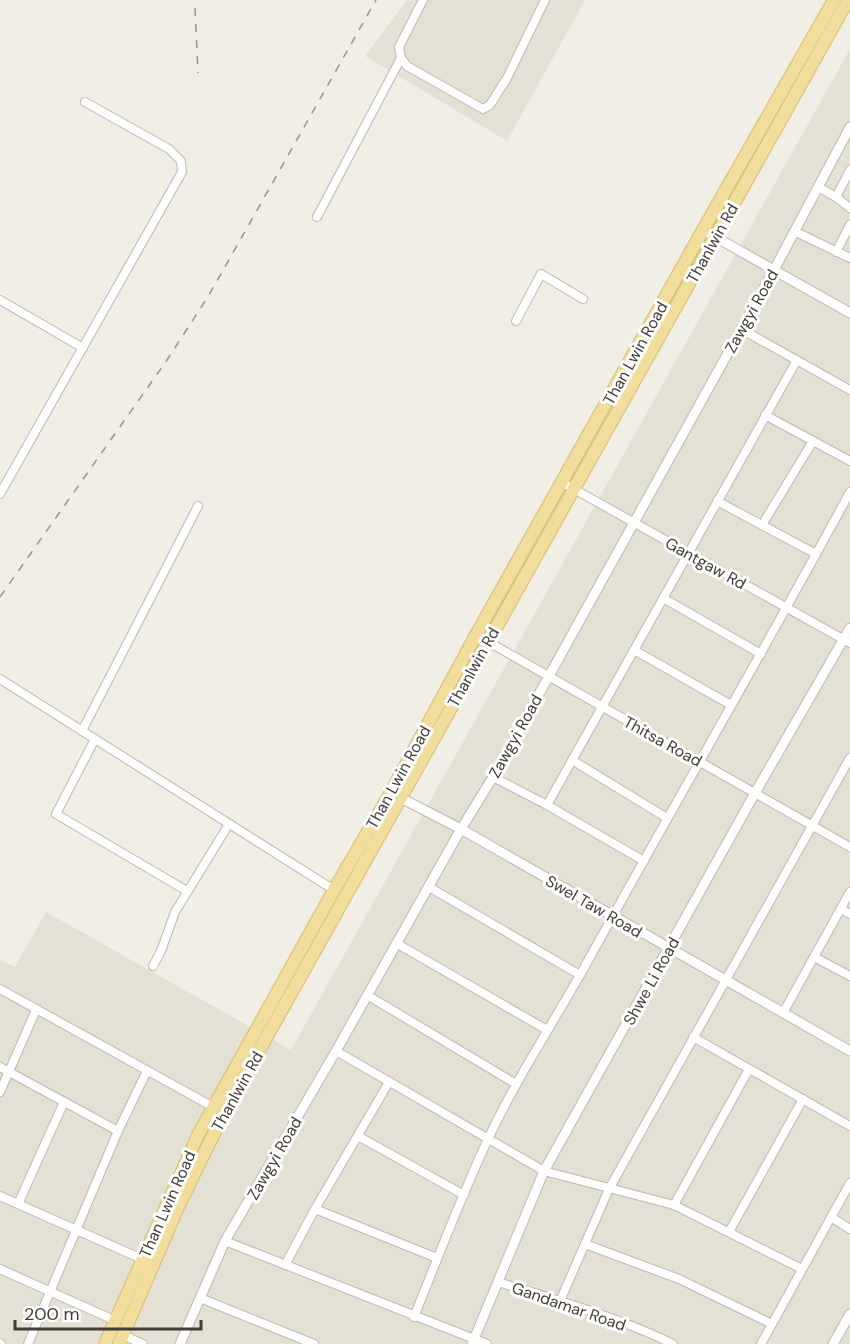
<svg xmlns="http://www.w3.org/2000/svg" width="850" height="1344" font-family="'DM Sans',sans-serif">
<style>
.residential{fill:#e4e0d4}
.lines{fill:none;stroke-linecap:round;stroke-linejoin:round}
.minor-casing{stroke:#beb8ac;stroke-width:10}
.tertiary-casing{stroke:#beb8ac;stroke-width:11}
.primary-casing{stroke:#d4bc70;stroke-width:14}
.minor{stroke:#fff;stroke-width:8}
.tertiary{stroke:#fff;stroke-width:9}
.primary{stroke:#f1de9d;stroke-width:12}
.rail{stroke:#949494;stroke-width:1.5;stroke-dasharray:8 8;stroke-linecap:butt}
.labels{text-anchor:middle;stroke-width:6;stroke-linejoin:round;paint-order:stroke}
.street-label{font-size:16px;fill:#423e36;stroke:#fff}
</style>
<rect width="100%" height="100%" fill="#f0eee5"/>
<g class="residential">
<path d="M407 0H585L507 141 365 56Z"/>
<path d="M850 49V1344H0V960L15 967 46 912 291 1050Z"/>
</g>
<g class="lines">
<g class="minor-casing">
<g id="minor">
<path d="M423 0 399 47 401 58 407 66 483 109 490 105 507 78 545 0"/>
<path d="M818 187 836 197 850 170"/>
<path d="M836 197 850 208"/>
<path d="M317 217 401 58"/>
<path d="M794 231 850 258"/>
<path d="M836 252 850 225"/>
<path d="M0 300 83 348"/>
<path d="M516 321 541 274 583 299"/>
<path d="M741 329 850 390"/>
<path d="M765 415 850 461"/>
<path d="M563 483 850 643"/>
<path d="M0 494 182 172 181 161 169 149 85 102"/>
<path d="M717 501 816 554"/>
<path d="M762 525 813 441"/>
<path d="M663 598 761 654"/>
<path d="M476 635 850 847"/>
<path d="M634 650 731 705"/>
<path d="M0 679 334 890"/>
<path d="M82 731 198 506"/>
<path d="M95 739 56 814 187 891"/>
<path d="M572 760 667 818"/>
<path d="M493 777 547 805 644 861"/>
<path d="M547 805 797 360"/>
<path d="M429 887 580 975"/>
<path d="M841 909 850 914"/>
<path d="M396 943 547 1030"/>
<path d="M814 957 850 976"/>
<path d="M153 966 161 951 175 912 229 824"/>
<path d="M0 989 215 1108"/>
<path d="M367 995 516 1084"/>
<path d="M783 1013 850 892"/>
<path d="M693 1037 850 1126"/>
<path d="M336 1051 544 1171 674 1205 802 1269"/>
<path d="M0 1067 118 1131"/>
<path d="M0 1092 36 1010"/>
<path d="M358 1136 464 1195"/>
<path d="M0 1196 142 1259"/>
<path d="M18 1204 64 1102"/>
<path d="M674 1205 749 1069"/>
<path d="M315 1209 437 1258"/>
<path d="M831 1217 850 1229"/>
<path d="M729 1232 803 1099"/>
<path d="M225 1241 487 1344"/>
<path d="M585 1244 679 1279 772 1324"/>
<path d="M285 1265 315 1209 389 1082"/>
<path d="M0 1269 116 1321"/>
<path d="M498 1282C556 1300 618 1317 673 1344"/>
<path d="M200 1298 314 1344"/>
<path d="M560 1301 609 1189 850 758"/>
<path d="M414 1317C438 1257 461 1197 488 1139 517 1077 556 1019 589 959 675 803 765 649 850 492"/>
<path d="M123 1335 143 1344"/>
<path d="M0 1343 1 1344"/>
<path d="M28 1344 118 1131 147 1071"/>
<path d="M761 1344 850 1183"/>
</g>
</g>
<g class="tertiary-casing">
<g id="tertiary">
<path d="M703 230 850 313"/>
<path d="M397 796 461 829 850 1051"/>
<path d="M180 1344 225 1241 336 1051 461 829 493 777 774 270 850 127"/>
<path d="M472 1344 544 1171 755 793 850 628"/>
<path d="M833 1344 850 1314"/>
</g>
</g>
<g class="primary-casing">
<g id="primary">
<path d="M105 1344 198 1135 334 890 391 792 476 635 703 230 834 0"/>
<path d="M119 1344 178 1207 224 1113 848 0"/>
</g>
</g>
<use href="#minor" class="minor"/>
<use href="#tertiary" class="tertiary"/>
<use href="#primary" class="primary"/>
<g class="rail">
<path d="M195 8 198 73"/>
<path d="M0 597 167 360 209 295 376 0"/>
</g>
</g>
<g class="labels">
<g class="street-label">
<text transform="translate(712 243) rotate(-61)" y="6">Thanlwin Rd</text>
<text transform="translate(751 311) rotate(-61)" y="6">Zawgyi Road</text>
<text transform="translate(635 353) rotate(-61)" y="6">Than Lwin Road</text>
<text transform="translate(706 563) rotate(29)" y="6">Gantgaw Rd</text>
<text transform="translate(473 667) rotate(-61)" y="6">Thanlwin Rd</text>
<text transform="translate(515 736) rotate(-61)" y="6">Zawgyi Road</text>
<text transform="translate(663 741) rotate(29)" y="6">Thitsa Road</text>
<text transform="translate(398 777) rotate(-61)" y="6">Than Lwin Road</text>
<text transform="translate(594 906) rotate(30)" y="6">Swel Taw Road</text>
<text transform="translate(651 981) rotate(-61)" y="6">Shwe Li Road</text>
<text transform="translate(237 1091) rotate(-61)" y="6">Thanlwin Rd</text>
<text transform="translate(274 1158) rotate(-60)" y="6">Zawgyi Road</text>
<text transform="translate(167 1204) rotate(-66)" y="6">Than Lwin Road</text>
<text transform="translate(569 1306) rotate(19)" y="6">Gandamar Road</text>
</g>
</g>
<path d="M15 1320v9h186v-9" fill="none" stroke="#423e36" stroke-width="3"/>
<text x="24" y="1320" font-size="18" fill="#423e36" stroke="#ffffff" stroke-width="4.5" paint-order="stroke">200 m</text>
</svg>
